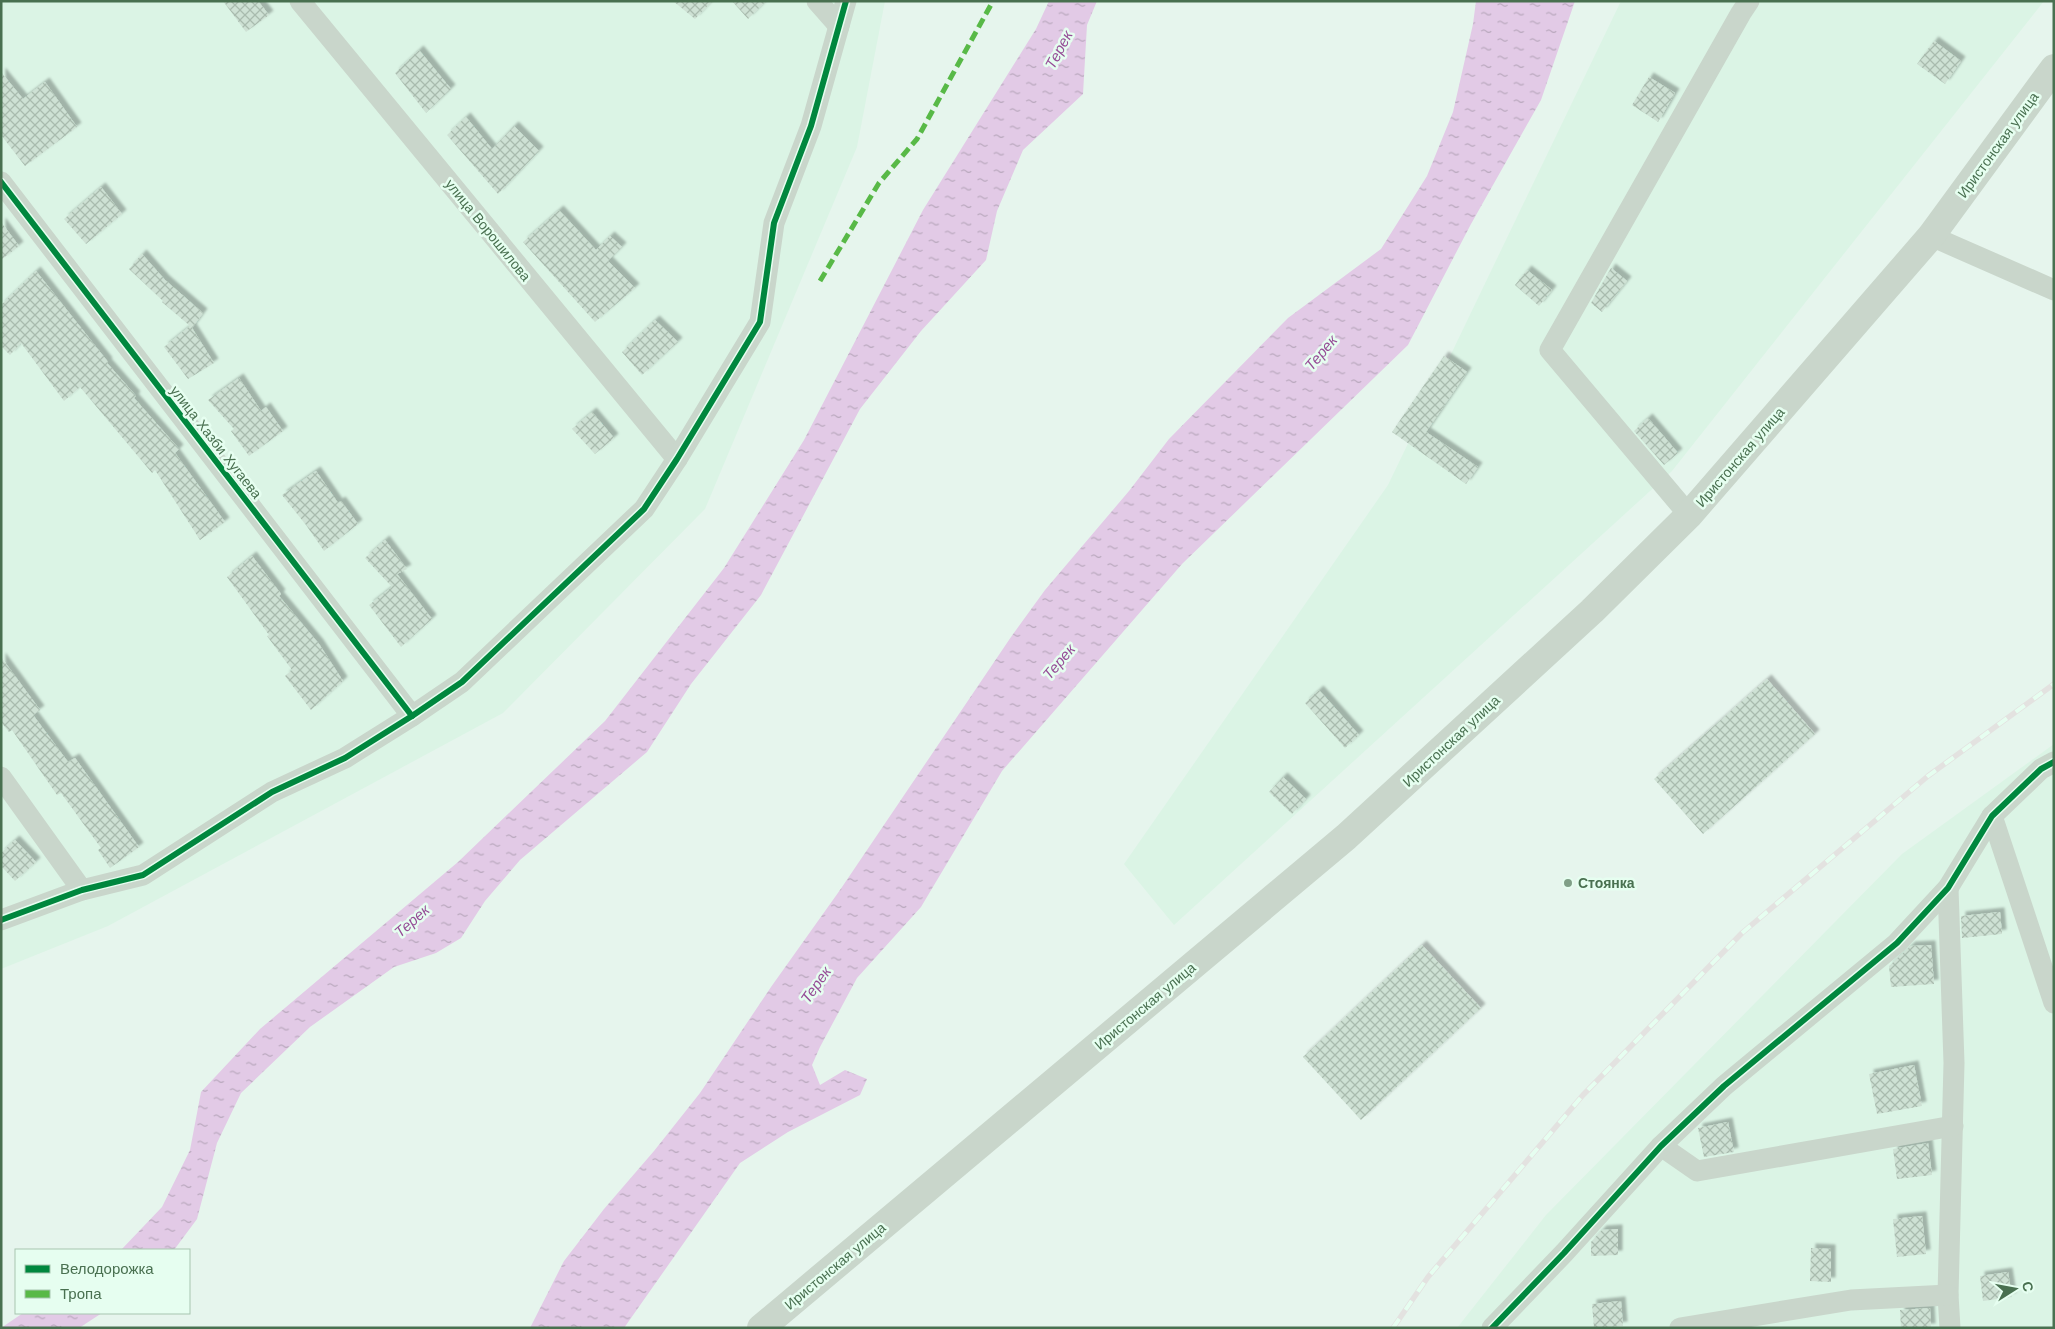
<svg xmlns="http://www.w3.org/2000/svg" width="2055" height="1329" font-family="'Work Sans',sans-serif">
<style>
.residential{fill:#dbf4e5}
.water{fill:url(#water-ripples)}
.building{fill:url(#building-cross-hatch);filter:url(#shadow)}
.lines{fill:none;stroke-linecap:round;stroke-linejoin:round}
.minor{stroke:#c9d6cb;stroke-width:21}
.secondary{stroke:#c9d6cb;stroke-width:28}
.rail-casing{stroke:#e3e2e0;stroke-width:5.5}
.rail{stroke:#e6fef0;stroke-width:4;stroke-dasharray:11;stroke-linecap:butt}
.quiet{stroke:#58b947;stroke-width:5;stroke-dasharray:10 5;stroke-linecap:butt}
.cycleway-casing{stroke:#e6fef0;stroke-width:9}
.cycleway{stroke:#00873e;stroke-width:6}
.poi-dot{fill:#809f87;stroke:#e6fef0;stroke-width:2}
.labels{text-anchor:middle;stroke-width:5;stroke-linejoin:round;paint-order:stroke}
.street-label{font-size:14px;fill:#497050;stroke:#e6fef0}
.poi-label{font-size:14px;font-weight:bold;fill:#497050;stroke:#e6fef0;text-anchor:start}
.water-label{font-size:15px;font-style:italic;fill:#964d97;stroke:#e6fef0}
</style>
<defs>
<pattern id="water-ripples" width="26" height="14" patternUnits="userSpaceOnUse" patternTransform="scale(1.25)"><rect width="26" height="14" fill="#e2cae6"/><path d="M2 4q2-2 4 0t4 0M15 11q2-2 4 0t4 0" fill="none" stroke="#b9a8bd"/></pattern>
<pattern id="building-cross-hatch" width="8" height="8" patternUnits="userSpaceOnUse" patternTransform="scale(1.25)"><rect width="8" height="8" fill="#cee1d4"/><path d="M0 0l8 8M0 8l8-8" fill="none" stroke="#a9bbae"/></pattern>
<filter id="shadow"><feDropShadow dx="4.5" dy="-4.5" stdDeviation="1" flood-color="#0004"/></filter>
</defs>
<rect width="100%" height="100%" fill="#e6f5ed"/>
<g class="residential">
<path d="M1 1H885L857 147 705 509 503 713 108 926 1 969Z"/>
<path d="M1621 1H2044L1672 471 1174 925 1124 864 1388 485Z"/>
<path d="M2054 744V1328H1457L1546 1215 1902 854Z"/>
</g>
<g class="water">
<path d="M1049 1H1097L1087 25 1083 94 1023 150 997 211 986 260 921 331 860 409 761 595 691 684 647 752 520 860 485 901 461 938 436 953 394 967 310 1027 241 1093 217 1143 197 1219 174 1250H121L162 1207 190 1150 201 1092 260 1029 458 862 605 721 724 568 804 440 923 210 1036 29Z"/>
<path d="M1476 1H1575L1541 100 1471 224 1408 345 1182 564 1002 771 921 907 857 978 820 1047 812 1065 820 1085 845 1070 867 1079 860 1095 788 1132 740 1163 624 1328H530L564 1261 604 1209 654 1151 700 1093 771 987 840 890 1011 637 1045 590 1129 491 1169 439 1288 318 1381 249 1427 176 1453 112 1473 24Z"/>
<path d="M23 1313H102L79 1328H1Z"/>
</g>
<g class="building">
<path d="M223 1H258L269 15 246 32Z"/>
<path d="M673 1H712L695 19Z"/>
<path d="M732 1H766L748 19Z"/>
<path d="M1934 41 1961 61 1945 84 1917 64Z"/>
<path d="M419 50 451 89 426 113 395 73Z"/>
<path d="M1 72 23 99 45 82 77 127 25 166 1 135Z"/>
<path d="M1649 77 1675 93 1658 122 1632 105Z"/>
<path d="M466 117 492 149 514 126 539 151 498 194 447 135Z"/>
<path d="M101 187 122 214 86 244 64 219Z"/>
<path d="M559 210 596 250 610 236 622 247 608 261 635 288 595 322 523 242Z"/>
<path d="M1 222 19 246 1 260Z"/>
<path d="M142 254 165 280 203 313 192 328 214 363 188 379 164 347 190 326 162 302 163 301 129 269Z"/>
<path d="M1611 268 1627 281 1602 312 1591 303Z"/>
<path d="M1527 270 1552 290 1539 306 1515 285Z"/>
<path d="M36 271 108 362 107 363 136 396 134 398 179 449 175 453 225 522 200 540 155 470 152 473 80 387 64 401 21 343 10 355 1 346V305Z"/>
<path d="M655 320 678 342 642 375 622 352Z"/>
<path d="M1444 356 1467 372 1426 432 1478 467 1466 484 1392 432Z"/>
<path d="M239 378 261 411 266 407 283 431 249 456 231 431 234 429 208 400Z"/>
<path d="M592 412 614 438 595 454 572 429Z"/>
<path d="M1648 418 1678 453 1664 465 1634 431Z"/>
<path d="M316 471 338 503 341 501 358 524 324 551 306 525 282 495Z"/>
<path d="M385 540 407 569 397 574 432 619 401 647 369 605 392 587 365 558Z"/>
<path d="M252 556 281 594 279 596 319 644 343 681 311 710 285 676 292 670 267 636 269 635 227 577Z"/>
<path d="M1 657 40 710 33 715 68 762 75 758 139 847 110 868 98 850 101 848 61 793 57 795 12 730 9 732 1 722Z"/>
<path d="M1767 679 1815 734 1703 834 1654 779Z"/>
<path d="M1319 690 1359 735 1345 748 1305 703Z"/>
<path d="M1283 777 1306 799 1292 814 1269 792Z"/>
<path d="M15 840 36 862 15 881 1 866V853Z"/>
<path d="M2000 912 2002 934 1962 938 1961 916Z"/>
<path d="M1422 945 1481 1008 1361 1120 1303 1057Z"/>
<path d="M1931 945 1934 984 1891 987 1889 966 1911 946Z"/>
<path d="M1914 1065 1922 1106 1877 1114 1869 1074Z"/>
<path d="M1728 1122 1734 1152 1704 1157 1698 1128Z"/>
<path d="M1928 1143 1932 1175 1897 1179 1893 1149Z"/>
<path d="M1922 1216 1926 1254 1897 1257 1893 1219Z"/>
<path d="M1618 1229V1255L1591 1256V1242L1602 1230Z"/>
<path d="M1811 1248 1831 1249V1282L1810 1281Z"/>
<path d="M2008 1272 2012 1297 1983 1301 1980 1276Z"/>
<path d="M1621 1301 1623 1326 1594 1328 1592 1304Z"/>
<path d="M1930 1308 1931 1328H1901L1900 1310Z"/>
</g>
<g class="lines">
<g class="minor">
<path d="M300 1 677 459"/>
<path d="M817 1 839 26"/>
<path d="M1 182 412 716"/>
<path d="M1931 236 2054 290"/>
<path d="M1689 515 1550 350 1741 13 1749 1"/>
<path d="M1 777 82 890"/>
<path d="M1992 816 2054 1003"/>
<path d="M1948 888 1954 1063 1948 1295 1950 1328"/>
<path d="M1 920 82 890 143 875 272 792 345 758 412 716 462 682 644 509 677 459 760 322 774 223 811 126 846 1"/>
<path d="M1661 1146 1697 1171 1953 1126"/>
<path d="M1492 1328 1564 1253 1661 1146 1724 1086 1897 943 1948 888 1992 816 2041 769 2054 762"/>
<path d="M1680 1328 1851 1300 1948 1295"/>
</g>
<path class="secondary" d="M761 1328 1346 837 1592 611 1689 515 1931 236 2054 68"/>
<g class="rail-casing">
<path id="rail" d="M1393 1328 1428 1277 1583 1095 1742 933 1928 776 2054 684"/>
</g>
<use href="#rail" class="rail"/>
<path class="quiet" d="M820 281 879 183 917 139 993 1"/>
<g class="cycleway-casing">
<g id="cycleway">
<path d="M1 182 412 716"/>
<path d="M1 920 82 890 143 875 272 792 345 758 412 716 462 682 644 509 677 459 760 322 774 223 811 126 846 1"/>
<path d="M1492 1328 1564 1253 1661 1146 1724 1086 1897 943 1948 888 1992 816 2041 769 2054 762"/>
</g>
</g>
<use href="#cycleway" class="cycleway"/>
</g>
<circle class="poi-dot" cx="1568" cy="883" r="5"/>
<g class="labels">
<g class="street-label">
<text transform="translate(1998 145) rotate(-54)" y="5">Иристонская улица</text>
<text transform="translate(488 230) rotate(51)" y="5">улица Ворошилова</text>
<text transform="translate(216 442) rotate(52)" y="5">улица Хазби Хугаева</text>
<text transform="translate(1740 457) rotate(-49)" y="5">Иристонская улица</text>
<text transform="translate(1451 741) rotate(-43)" y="5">Иристонская улица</text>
<text transform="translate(1145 1006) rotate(-40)" y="5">Иристонская улица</text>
<text transform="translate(835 1266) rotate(-40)" y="5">Иристонская улица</text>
</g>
<g class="poi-label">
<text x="1578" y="888">Стоянка</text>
</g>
<g class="water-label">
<text transform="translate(1059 50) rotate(-62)" y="5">Терек</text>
<text transform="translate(1321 353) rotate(-50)" y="5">Терек</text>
<text transform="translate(1059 662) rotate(-50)" y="5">Терек</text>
<text transform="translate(412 921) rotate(-41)" y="5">Терек</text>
<text transform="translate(816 985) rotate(-55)" y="5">Терек</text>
</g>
</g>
<rect width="2055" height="1329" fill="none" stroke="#497050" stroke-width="5"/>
<rect x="15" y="1249" width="175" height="65" fill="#e6fef0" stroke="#a7c5b0"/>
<rect x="25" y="1265" width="25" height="8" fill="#00873e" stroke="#a7c5b0"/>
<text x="60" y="1274" font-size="15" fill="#497050">Велодорожка</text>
<rect x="25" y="1290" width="25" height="8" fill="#58b947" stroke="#a7c5b0"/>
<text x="60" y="1299" font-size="15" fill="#497050">Тропа</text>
<g transform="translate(2015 1289) rotate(79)" stroke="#e6fef0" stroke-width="4" paint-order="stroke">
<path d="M0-4L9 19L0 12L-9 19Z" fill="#497050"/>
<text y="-8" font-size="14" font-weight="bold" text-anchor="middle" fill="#497050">С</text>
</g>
</svg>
